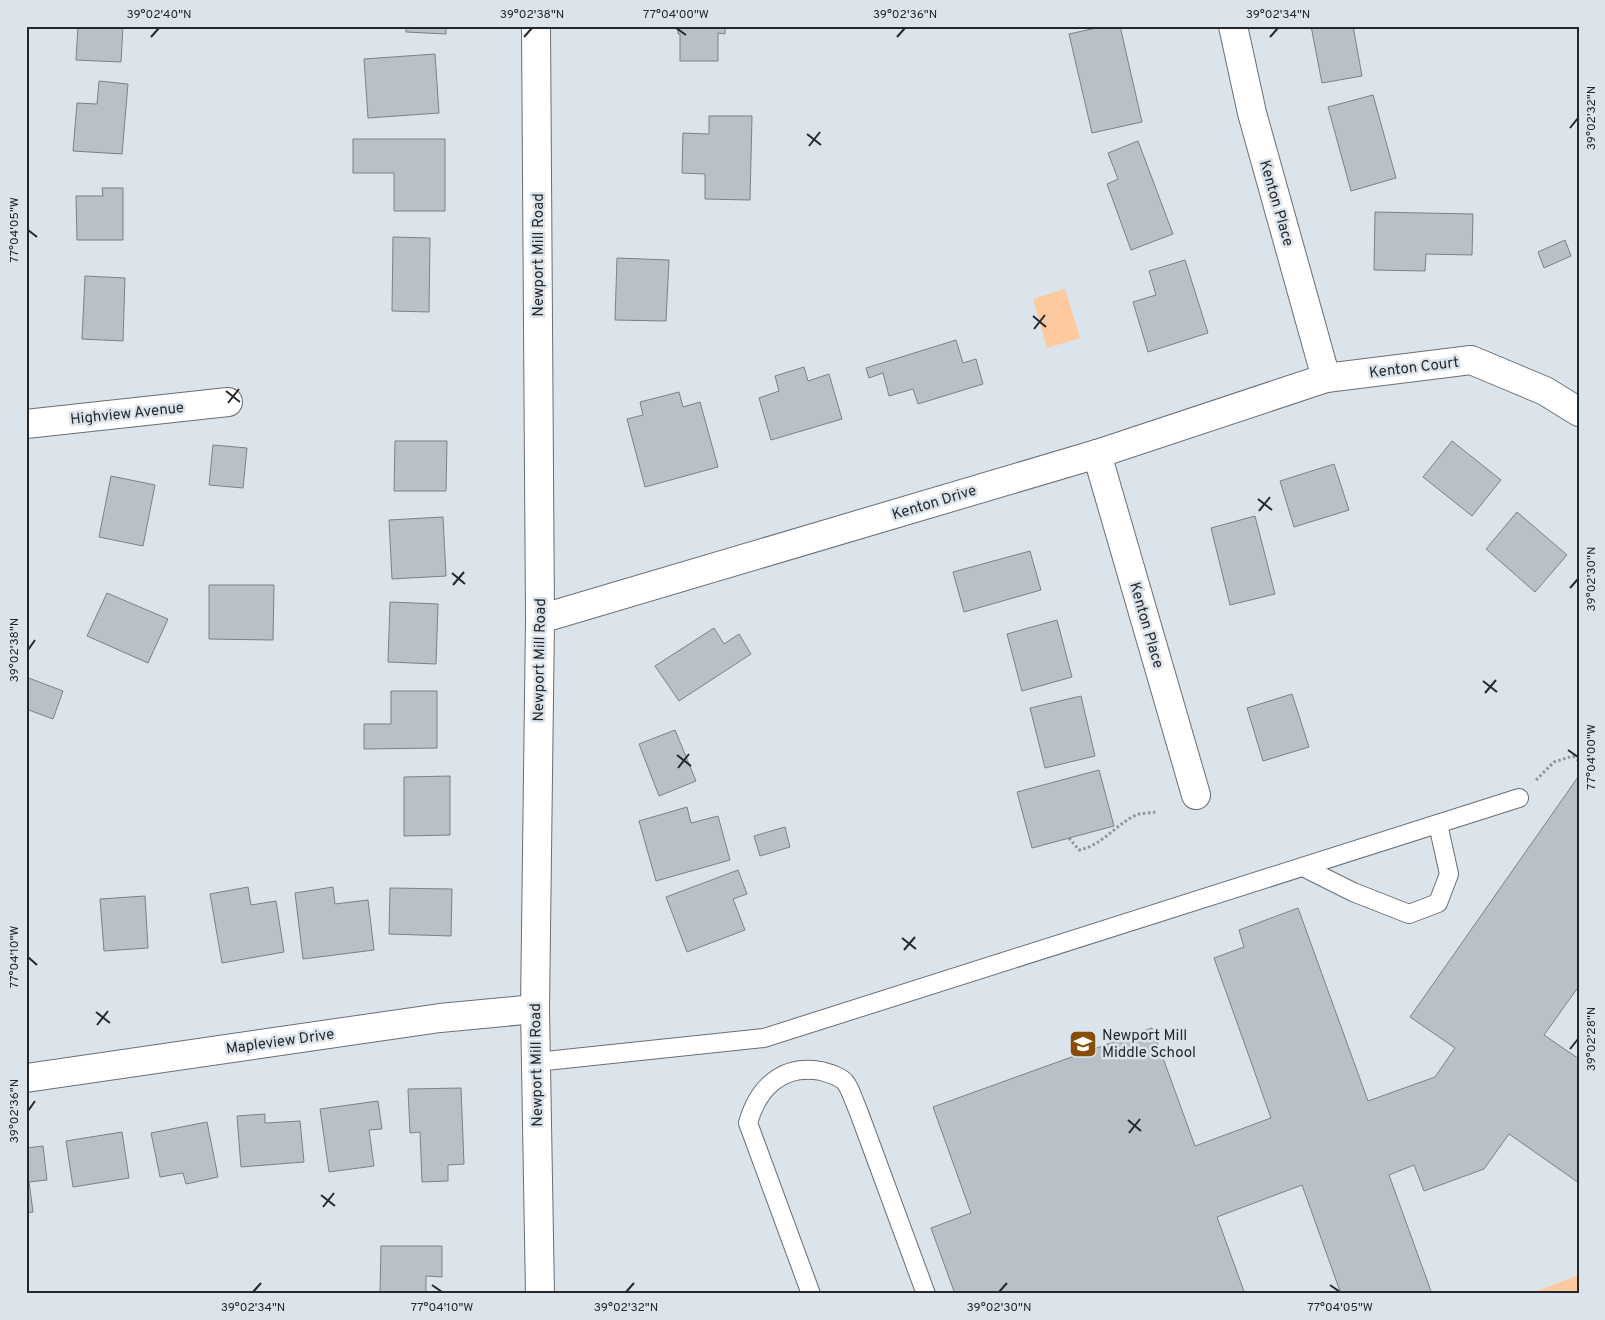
<svg xmlns="http://www.w3.org/2000/svg" width="1605" height="1320" font-family="Overpass,sans-serif">
<style>
.green{fill:#fdca9f}
.building{fill:#b9c0c7;stroke:#7a8288}
.lines{fill:none;stroke-linecap:round;stroke-linejoin:round}
.service-casing{stroke:#686f75;stroke-width:20}
.minor-casing{stroke:#686f75;stroke-width:30}
.tertiary-casing{stroke:#686f75;stroke-width:30}
.path{stroke:#8f959a;stroke-width:3;stroke-dasharray:2.5 2.5;stroke-linecap:butt}
.service{stroke:#fff;stroke-width:18}
.minor{stroke:#fff;stroke-width:28}
.tertiary{stroke:#fff;stroke-width:28}
.ticks{fill:none;stroke:#25282b;stroke-width:2}
.labels{text-anchor:middle;stroke-width:5;stroke-linejoin:round;paint-order:stroke}
.street-label{font-size:15px;fill:#25282b;stroke:#dce4eb}
.poi-label{font-size:15px;fill:#25282b;stroke:#dce4eb;text-anchor:start}
.neatline{fill:none;stroke:#25282b;stroke-width:2}
.ticks-label{font-size:12px;text-anchor:middle;fill:#25282b}
</style>
<rect width="100%" height="100%" fill="#dce4eb"/>
<g class="green">
<path d="M1065 289 1080 338 1047 348 1033 299Z"/>
<path d="M1579 1275V1294H1529Z"/>
</g>
<g class="building">
<path d="M78 26H123L121 62 76 60Z"/>
<path d="M406 26H446V34L406 32Z"/>
<path d="M678 26H725V34L718 33V61H680V34H678Z"/>
<path d="M1105 26H1120L1142 122 1092 133 1069 34Z"/>
<path d="M1311 26H1353L1362 76 1322 83Z"/>
<path d="M435 54 439 113 368 118 364 59Z"/>
<path d="M99 81 128 84 122 154 73 151 77 103 97 104Z"/>
<path d="M1373 95 1396 178 1351 191 1328 107Z"/>
<path d="M709 116H752L750 200 705 199V174L682 173 683 133 709 134Z"/>
<path d="M353 139H445V211H394V173H353Z"/>
<path d="M1138 141 1173 234 1131 250 1107 184 1118 179 1108 153Z"/>
<path d="M102 188H123V240H77L76 196H103Z"/>
<path d="M1375 212 1473 214 1472 255 1426 254 1425 271 1374 270Z"/>
<path d="M393 237 430 238 429 312 392 311Z"/>
<path d="M1565 240 1571 256 1544 268 1538 252Z"/>
<path d="M617 258 669 260 666 321 615 320Z"/>
<path d="M1185 260 1208 333 1148 352 1133 302 1156 295 1149 271Z"/>
<path d="M85 276 125 278 123 341 82 339Z"/>
<path d="M956 340 963 363 976 359 983 384 918 404 913 389 889 396 883 373 869 378 866 368Z"/>
<path d="M804 367 808 381 829 374 842 419 771 440 759 398 779 391 775 376Z"/>
<path d="M679 392 683 407 700 402 718 467 645 487 627 419 643 415 640 402Z"/>
<path d="M395 441H447L446 491H394Z"/>
<path d="M1452 441 1501 480 1472 516 1423 477Z"/>
<path d="M213 445 247 448 243 488 209 485Z"/>
<path d="M1334 464 1349 510 1294 527 1280 481Z"/>
<path d="M111 476 155 485 143 546 99 537Z"/>
<path d="M1517 512 1567 555 1535 592 1486 549Z"/>
<path d="M1255 516 1275 594 1230 605 1211 528Z"/>
<path d="M443 517 446 576 392 579 389 520Z"/>
<path d="M1030 551 1041 590 964 612 953 572Z"/>
<path d="M209 585H274L273 640 209 639Z"/>
<path d="M107 593 168 619 148 663 87 636Z"/>
<path d="M390 602 438 604 436 664 388 662Z"/>
<path d="M1057 620 1072 677 1022 691 1007 634Z"/>
<path d="M714 628 724 644 739 634 751 654 679 701 655 666Z"/>
<path d="M26 677 63 691 53 719 26 709Z"/>
<path d="M391 691H437V748L364 749V724H391Z"/>
<path d="M1292 694 1309 747 1263 761 1247 708Z"/>
<path d="M1081 696 1095 756 1045 768 1030 708Z"/>
<path d="M675 730 696 781 659 796 639 744Z"/>
<path d="M1099 770 1114 826 1032 848 1017 792Z"/>
<path d="M450 776V835L404 836V777Z"/>
<path d="M1578 777 1579 986 1544 1035 1579 1059V1183L1509 1134 1484 1169 1424 1191 1414 1165 1389 1175 1432 1294H1341L1302 1185 1217 1217 1245 1294H955L931 1228 971 1213 933 1107 1152 1028 1195 1146 1271 1118 1214 958 1244 947 1239 930 1298 908 1368 1101 1435 1077 1455 1048 1410 1017Z"/>
<path d="M687 807 691 823 718 816 730 860 656 881 639 821Z"/>
<path d="M785 827 790 847 760 856 754 836Z"/>
<path d="M738 870 747 894 733 899 745 930 687 952 666 897Z"/>
<path d="M248 887 251 905 276 901 284 952 222 963 210 894Z"/>
<path d="M333 887 335 904 368 900 374 950 303 959 295 893Z"/>
<path d="M390 888 452 889 451 936 389 934Z"/>
<path d="M145 896 148 948 104 951 100 899Z"/>
<path d="M461 1088 464 1164 448 1165V1181L422 1182 420 1132 410 1133 408 1089Z"/>
<path d="M378 1101 382 1129 369 1130 374 1166 329 1172 320 1109Z"/>
<path d="M265 1114V1123L300 1121 304 1162 241 1167 237 1116Z"/>
<path d="M207 1122 218 1177 186 1184 183 1173 160 1177 151 1133Z"/>
<path d="M122 1132 129 1178 73 1187 66 1141Z"/>
<path d="M43 1146 47 1180 29 1182 33 1212 26 1213V1148Z"/>
<path d="M381 1246H442V1277L426 1276V1294H380Z"/>
</g>
<g class="lines">
<g class="service-casing">
<g id="service">
<path d="M1303 867 1353 892 1409 914 1438 903 1449 874 1438 824"/>
<path d="M536 1062 764 1038 1519 798"/>
<path d="M811 1294 748 1123C758 1088 782 1064 821 1071 828 1073 840 1076 845 1082 851 1089 854 1102 858 1110L926 1294"/>
</g>
</g>
<g class="minor-casing">
<g id="minor">
<path d="M1233 26 1252 113 1326 378"/>
<path d="M26 424 228 402"/>
<path d="M1097 454 1196 795"/>
<path d="M540 619 1097 454 1326 378 1471 360 1545 391 1579 412"/>
<path d="M26 1078 440 1018 535 1009"/>
</g>
</g>
<g class="tertiary-casing">
<path id="tertiary" d="M536 26 540 619 535 1009 540 1294"/>
</g>
<g class="path">
<path d="M1573 756 1579 761"/>
<path d="M1536 780 1554 762 1579 754"/>
<path d="M1069 838 1079 850C1103 845 1115 825 1136 815 1141 813 1150 813 1156 812"/>
</g>
<use href="#service" class="service"/>
<use href="#minor" class="minor"/>
<use href="#tertiary" class="tertiary"/>
</g>
<path class="ticks" d="M676 28 686 35M151 37 159 28M524 37 532 28M897 37 905 28M1270 37 1278 28M1570 128 1578 118M807 134 821 145M809 146 820 132M28 230 37 237M1033 316 1046 327M1034 329 1045 315M226 391 240 402M228 403 239 389M1258 499 1272 510M1259 511 1270 497M452 573 465 584M453 585 464 572M1570 588 1578 579M28 650 35 640M1483 681 1497 692M1485 693 1496 680M1568 750 1578 757M677 755 691 766M678 768 689 754M902 938 916 949M904 950 915 937M28 957 37 965M96 1012 110 1023M97 1025 108 1011M1570 1049 1578 1039M28 1111 35 1101M1128 1120 1141 1131M1129 1133 1140 1119M321 1195 335 1206M323 1207 334 1193M432 1285 442 1292M1330 1285 1340 1292M253 1292 261 1283M626 1292 634 1283M999 1292 1007 1283"/>
<defs>
<g id="school-square" transform="scale(1.4375)"><rect x="-9" y="-9" width="18" height="18" rx="4" fill="#884d06" stroke="#dce4eb"/><path d="M0-5L7-2L0 1L-7-2ZM-4 1L0 2.5L4 1V4Q0 6-4 4Z" fill="#fff"/></g>
</defs>
<g fill-rule="evenodd">
<use href="#school-square" x="1083" y="1044"/>
</g>
<g class="labels">
<g class="street-label">
<text transform="translate(1277 203) rotate(74)" y="5">Kenton Place</text>
<text transform="translate(538 255) rotate(-90)" y="5">Newport Mill Road</text>
<text transform="translate(1414 367) rotate(-7)" y="5">Kenton Court</text>
<text transform="translate(127 413) rotate(-6)" y="5">Highview Avenue</text>
<text transform="translate(934 502) rotate(-17)" y="5">Kenton Drive</text>
<text transform="translate(1147 625) rotate(74)" y="5">Kenton Place</text>
<text transform="translate(539 660) rotate(-89)" y="5">Newport Mill Road</text>
<text transform="translate(280 1041) rotate(-8)" y="5">Mapleview Drive</text>
<text transform="translate(536 1065) rotate(-91)" y="5">Newport Mill Road</text>
</g>
<g class="poi-label">
<text x="1102" y="1040">Newport Mill<tspan x="1102" dy="17">Middle School</tspan></text>
</g>
</g>
<rect width="1605" height="1320" fill="none" stroke="#dce4eb" stroke-width="55"/>
<rect x="28" y="28" width="1550" height="1264" class="neatline"/>
<g class="ticks-label">
<text x="159" y="18">39°02'40"N</text>
<text x="532" y="18">39°02'38"N</text>
<text x="676" y="18">77°04'00"W</text>
<text x="905" y="18">39°02'36"N</text>
<text x="1278" y="18">39°02'34"N</text>
<text transform="translate(1591 118) rotate(-90)" y="4">39°02'32"N</text>
<text transform="translate(14 230) rotate(-90)" y="4">77°04'05"W</text>
<text transform="translate(1591 579) rotate(-90)" y="4">39°02'30"N</text>
<text transform="translate(14 650) rotate(-90)" y="4">39°02'38"N</text>
<text transform="translate(1591 757) rotate(-90)" y="4">77°04'00"W</text>
<text transform="translate(14 957) rotate(-90)" y="4">77°04'10"W</text>
<text transform="translate(1591 1039) rotate(-90)" y="4">39°02'28"N</text>
<text transform="translate(14 1111) rotate(-90)" y="4">39°02'36"N</text>
<text x="253" y="1311">39°02'34"N</text>
<text x="442" y="1311">77°04'10"W</text>
<text x="626" y="1311">39°02'32"N</text>
<text x="999" y="1311">39°02'30"N</text>
<text x="1340" y="1311">77°04'05"W</text>
</g>
</svg>
